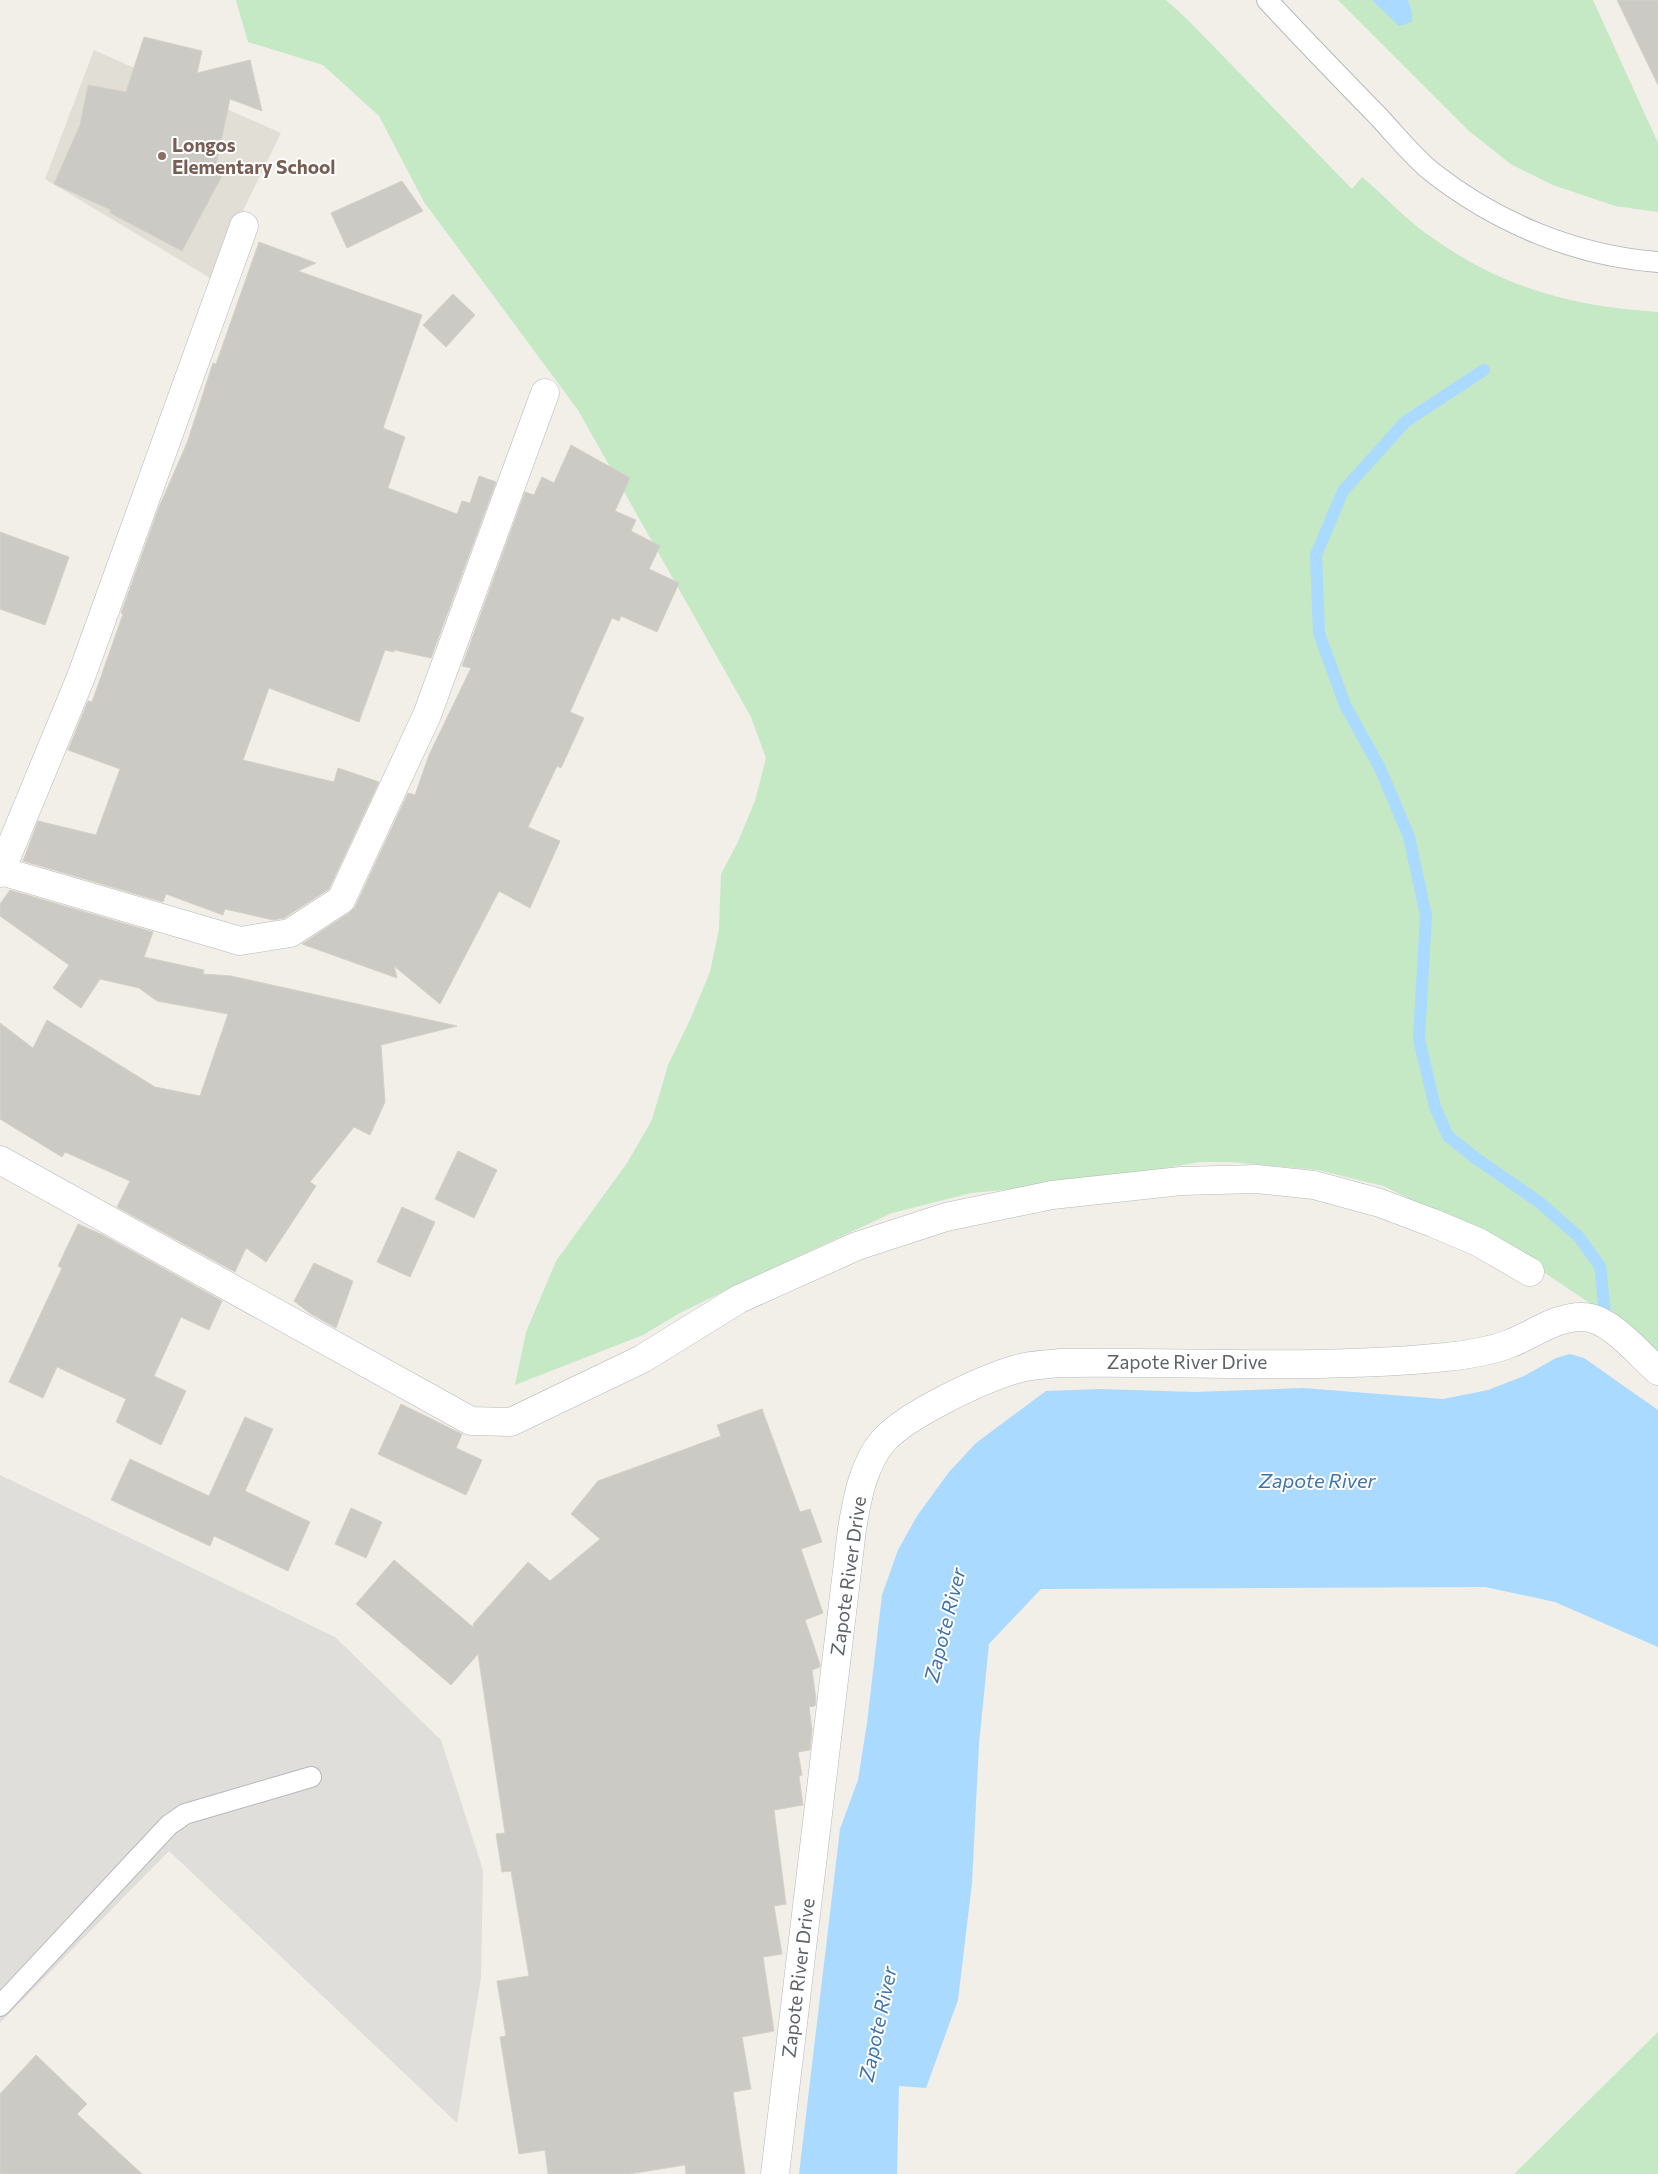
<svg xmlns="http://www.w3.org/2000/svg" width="1658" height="2174" font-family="Commissioner,sans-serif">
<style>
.industrial{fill:#e0deda}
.education{fill:#e1ded6}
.green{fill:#c5e8c5}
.water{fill:#aadaff}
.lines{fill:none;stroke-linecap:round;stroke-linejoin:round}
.stream{stroke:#aadaff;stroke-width:12}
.building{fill:#cccac5;stroke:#d6d1c6}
.service-casing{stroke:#b5b8bc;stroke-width:22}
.minor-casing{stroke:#b5b8bc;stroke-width:29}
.tertiary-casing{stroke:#b5b8bc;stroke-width:29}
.service{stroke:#fff;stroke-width:20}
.minor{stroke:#fff;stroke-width:28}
.tertiary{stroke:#fff;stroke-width:28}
.education-dot{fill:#8d6e63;stroke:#fff;stroke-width:2}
.labels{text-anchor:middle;stroke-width:4;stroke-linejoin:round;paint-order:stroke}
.education-label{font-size:19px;font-weight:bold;fill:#785e54;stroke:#fff;text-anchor:start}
.street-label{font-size:19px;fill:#5f6368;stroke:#fff}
.water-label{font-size:20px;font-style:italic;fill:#4174aa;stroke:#fff}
</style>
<rect width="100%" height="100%" fill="#f1efe8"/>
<path class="industrial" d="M0 1475 335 1637 441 1740 483 1870 481 1978 457 2123 169 1851 0 2023Z"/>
<path class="education" d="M94 50 281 133 210 278 45 179Z"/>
<g class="green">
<path d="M236 0H1166L1188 20 1352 189 1362 177C1386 197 1408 222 1434 239 1505 289 1573 306 1658 312V1353L1591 1304 1530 1263 1454 1220 1383 1186 1318 1170 1230 1162H1199L1128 1175 1046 1186 971 1193 892 1213 747 1280 680 1313 643 1335 515 1385 526 1332 556 1261 627 1163 652 1120 668 1065 690 1020 710 972 719 929 721 874 737 844 755 801 766 758 751 717 578 410 424 202 379 116 323 65 248 42Z"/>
<path d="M1338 0H1372L1400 26 1412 11 1408 0H1593L1658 143V212L1615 206 1553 185 1512 165 1469 131Z"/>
<path d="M1658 2032V2174H1514Z"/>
</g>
<g class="water">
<path d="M1372 0H1408L1412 11V22L1399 26Z"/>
<path d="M1570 1354 1584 1358 1658 1410V1647L1555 1602 1485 1587 1041 1589 989 1644 979 1744 972 1883 958 2000 926 2088 899 2086 897 2174H799L840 1829 858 1780 867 1723 882 1595 898 1550 917 1516 949 1472 976 1443 1046 1391 1100 1389 1194 1392 1303 1388 1443 1399 1488 1390 1524 1376 1556 1358Z"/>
</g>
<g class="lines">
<path class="stream" d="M1484 370 1405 422 1343 491 1316 555 1319 633 1345 705 1380 768 1409 837 1426 915 1419 1039 1435 1107 1448 1136 1474 1157 1539 1202 1578 1236 1600 1266 1605 1312"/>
</g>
<g class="building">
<path d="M1617 0H1658V85Z"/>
<path d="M144 37 202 51 197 73 250 60 262 111 230 99 216 165 225 170 182 251 110 213 111 210 54 184 80 125 88 85 126 92Z"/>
<path d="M402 181 423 211 347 248 331 213Z"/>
<path d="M259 242 316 263 298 271 422 315 383 428 405 437 388 488 457 514 462 501 470 503 479 476 496 482 431 658 394 650V652L385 650 359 722 269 688 243 760 334 782 338 768 379 782 329 889 284 918 273 920 225 909 223 915 166 894 163 902 23 861 38 821 96 835 120 769 68 750 88 701 92 702 123 614 121 613 159 507 187 443 213 363 216 364Z"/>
<path d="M453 294 475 315 446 347 423 325Z"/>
<path d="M571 445 630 478 615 511 636 520 631 531 660 546 649 569 679 583 657 632 621 616 619 621 612 618 570 712 584 718 561 768 557 766 528 827 560 841 530 908 499 891 440 1004 394 966 397 978 302 944 349 913 355 907 408 793 415 795 429 755 471 668 462 666 525 492 534 495 542 477 554 483Z"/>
<path d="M0 532 69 557 45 625 0 609Z"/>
<path d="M10 890 153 932 144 957 204 970 203 974 231 976 457 1026 381 1045 385 1102 370 1135 354 1127 310 1182 316 1186 266 1262 246 1248 235 1272 117 1207 130 1181 65 1152 62 1157 0 1119V1023L33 1048 47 1020 155 1087 200 1096 228 1014 157 1001 139 988 100 979 81 1008 53 988 69 965 0 916V904Z"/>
<path d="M458 1151 497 1170 474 1218 435 1199Z"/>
<path d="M402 1207 435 1222 410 1277 377 1262Z"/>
<path d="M78 1224 103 1235 222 1301 209 1330 181 1317 154 1376 186 1391 161 1445 116 1422 126 1399 57 1367 43 1398 9 1382 62 1268 58 1266Z"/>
<path d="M314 1263 353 1281 336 1328 311 1314 294 1301Z"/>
<path d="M401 1404 462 1434 456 1448 482 1460 466 1495 378 1454Z"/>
<path d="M762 1409 800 1512 810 1509 822 1542 801 1549 823 1613 805 1620 820 1664V1667L812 1670 816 1700 815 1706 809 1707 812 1730 810 1750 798 1752 802 1775 799 1776 803 1805 774 1810 786 1904 774 1906 782 1954 763 1957 774 2031 742 2037 751 2089 733 2092 745 2174H686L685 2165 629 2174H548L545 2150 519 2154 500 2037 506 2036 497 1981 529 1976 511 1871 502 1872 496 1834 505 1833 478 1654 451 1685 356 1604 394 1560 474 1628 473 1624 528 1562 550 1581 600 1539 571 1514 598 1481 721 1436 717 1425Z"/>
<path d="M245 1417 273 1429 245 1491 310 1522 288 1571 214 1536 210 1546 111 1500 130 1459 209 1496Z"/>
<path d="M351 1508 382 1522 366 1558 335 1544Z"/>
<path d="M36 2055 87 2104 77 2114 142 2174H0V2094Z"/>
</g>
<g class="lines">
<g class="service-casing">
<g id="service">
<path d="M1267 0C1303 39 1340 77 1377 115 1395 134 1412 156 1432 172 1497 223 1576 256 1658 262"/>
<path d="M0 2006 169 1825 185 1814 311 1777"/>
</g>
</g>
<g class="minor-casing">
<g id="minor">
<path d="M1 871 240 941 290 933 341 900 427 715 545 393"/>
<path d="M0 873 81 677 244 226"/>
<path d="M0 1160 471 1421 511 1422 642 1359 739 1299 857 1246 946 1217 1052 1195 1181 1181 1257 1179 1314 1185 1380 1203 1433 1223 1478 1242 1530 1272"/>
</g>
</g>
<g class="tertiary-casing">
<path id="tertiary" d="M775 2174 852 1529C857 1499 863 1464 884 1440 908 1414 982 1379 1017 1369 1030 1365 1045 1365 1059 1363 1187 1361 1317 1370 1446 1357 1466 1355 1490 1351 1509 1344 1533 1335 1556 1316 1583 1317 1609 1317 1639 1354 1658 1371"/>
</g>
<use href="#service" class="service"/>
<use href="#minor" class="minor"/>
<use href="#tertiary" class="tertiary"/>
</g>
<circle class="education-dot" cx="162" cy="156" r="5"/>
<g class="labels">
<g class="education-label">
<text x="172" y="152">Longos<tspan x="172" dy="22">Elementary School</tspan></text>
</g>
<g class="street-label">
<text x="1187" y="1369">Zapote River Drive</text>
<text transform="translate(848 1576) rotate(-82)" y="7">Zapote River Drive</text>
<text transform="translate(798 1978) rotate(-83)" y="7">Zapote River Drive</text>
</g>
<g class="water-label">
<text x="1317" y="1488">Zapote River</text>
<text transform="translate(945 1625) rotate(-76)" y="7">Zapote River</text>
<text transform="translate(878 2024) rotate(-78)" y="7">Zapote River</text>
</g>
</g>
</svg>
